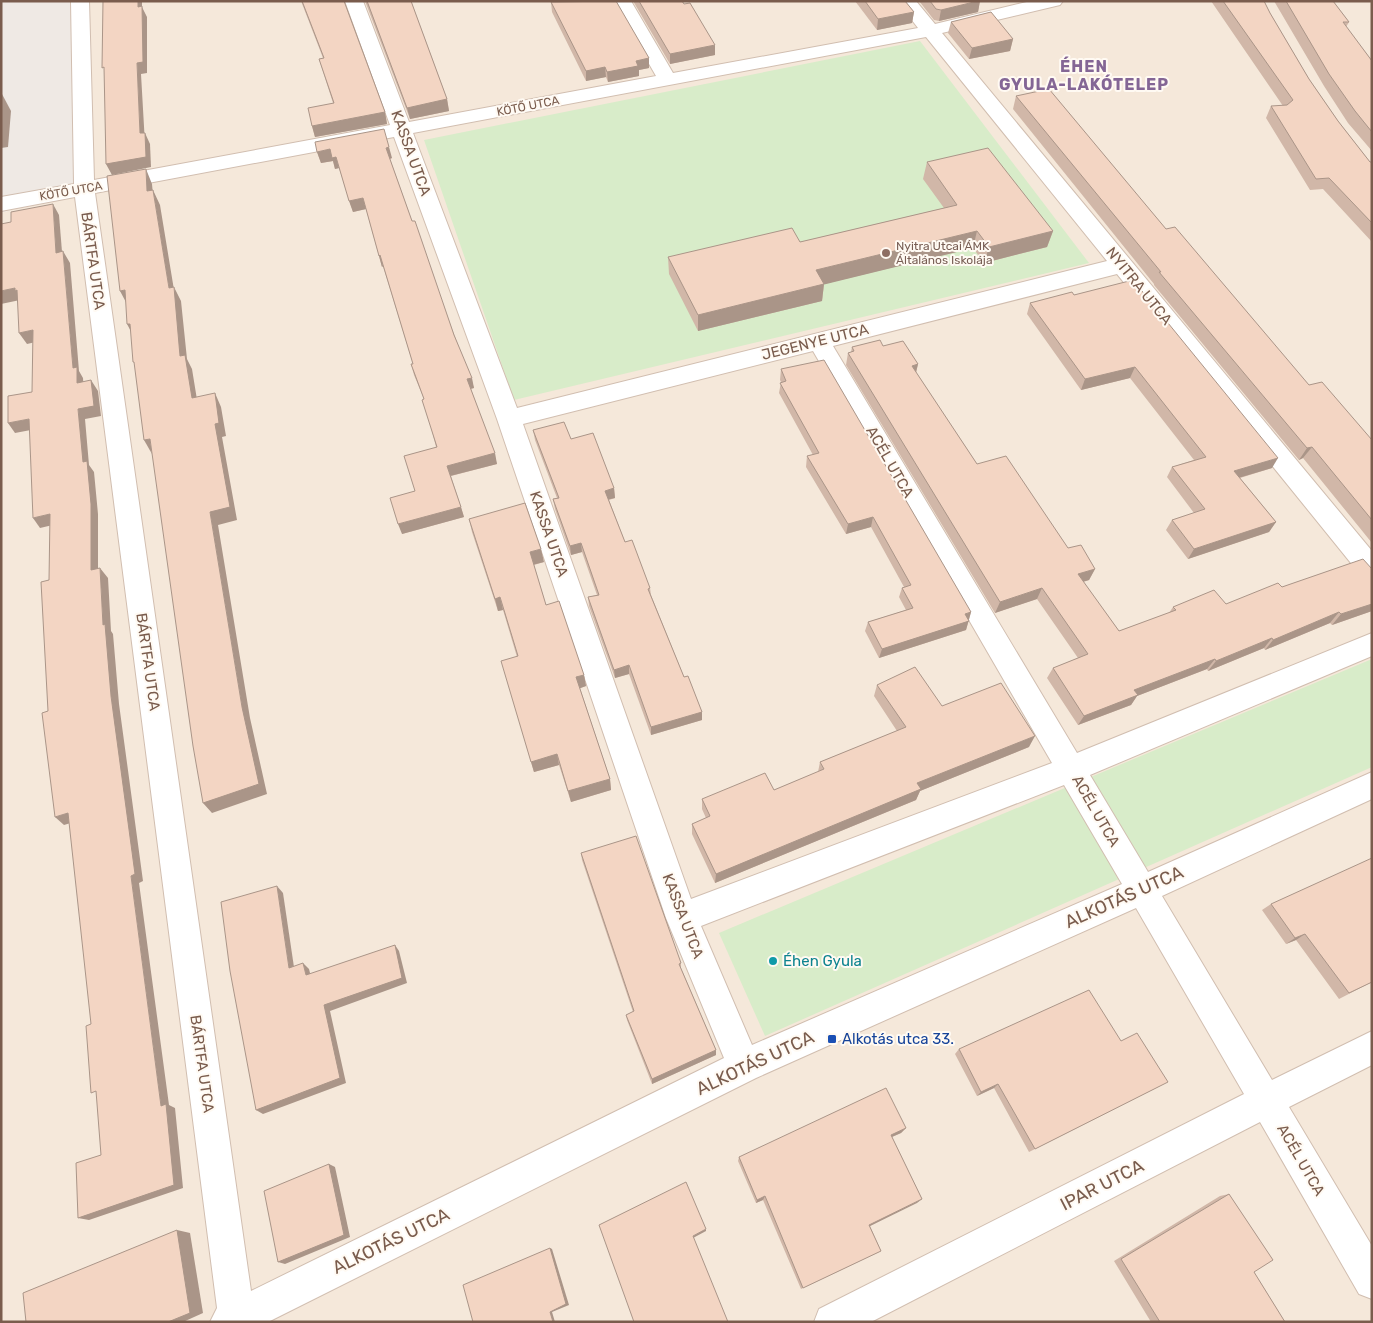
<svg xmlns="http://www.w3.org/2000/svg" width="1373" height="1323" font-family="Rubik,sans-serif">
<style>
.residential{fill:#f5e8da}
.industrial{fill:#efe9e4}
.green{fill:#d8ecc9}
.lines{fill:none;stroke-linecap:round;stroke-linejoin:round}
.street-casing{stroke:#d1beb0;stroke-width:2}
.street{fill:#fff;fill-rule:evenodd}
.wall{fill:#d1b7a8}
.shaded-wall{fill:#aa9588}
.building{fill:#f3d5c3;stroke:#aa9588}
.education-dot{fill:#8d6e63;stroke:#fffaf3;stroke-width:2}
.culture-dot{fill:#0f9aa8;stroke:#fffaf3;stroke-width:2}
.transit-dot{fill:#1a4fb4;stroke:#fffaf3;stroke-width:2}
.labels{text-anchor:middle;stroke-width:4;stroke-linejoin:round;paint-order:stroke}
.far-street-label{font-size:12px;fill:#7a5c4d;stroke:#fffaf3}
.far-education-label{font-size:12px;fill:#785e54;stroke:#fffaf3;text-anchor:start}
.street-label{font-size:15px;fill:#7a5c4d;stroke:#fffaf3}
.culture-label{font-size:15px;fill:#0d838f;stroke:#fffaf3;text-anchor:start}
.transit-label{font-size:15px;fill:#164399;stroke:#fffaf3;text-anchor:start}
.far-district-label{font-size:16px;font-weight:bold;letter-spacing:1px;fill:#846695;stroke:#fffaf3}
.near-street-label{font-size:18px;fill:#7a5c4d;stroke:#fffaf3}
</style>
<rect width="100%" height="100%" fill="#fdf6ec"/>
<path class="residential" d="M73 1H1372V1322H1V213L79 189Z"/>
<path class="industrial" d="M1 1H73L80 189 1 213Z"/>
<g class="green">
<path d="M920 41 1089 263 514 400 424 140Z"/>
<path d="M1372 659V767L765 1036 719 933Z"/>
</g>
<g class="lines">
<g class="street-casing">
<path id="street" d="M71 1H89L94 180 390 125 345 1H363L409 122 656 76 613 1H631L673 73 918 28 897 1H916L935 24 1031 1H1063L1060 5 942 33 1372 551V581L1363 578 1117 274 833 346 1077 753 1372 633V656L1090 775 1148 872 1372 772V799L1162 896 1272 1080 1372 1031V1065L1289 1107 1372 1246V1299L1359 1294 1260 1122 871 1322H814L819 1309 1244 1094 1136 908 756 1078 268 1322H210L217 1308 75 197 1 211V197L74 184ZM926 37 1107 261 517 408 413 133ZM394 137 497 419 666 918 724 1058 251 1291 95 193ZM813 351 1052 763 691 899 523 424ZM1064 785 1122 884 752 1045 701 926Z"/>
</g>
<use href="#street" class="street"/>
</g>
<g class="wall">
<path d="M301 1H344L385 112 387 124 315 137 312 126 333 103 319 59 323 58Z"/>
<path d="M365 1H411L447 99 449 111 410 119Z"/>
<path d="M633 1H682L715 55 670 64Z"/>
<path d="M855 1H905L914 12 912 23 877 30Z"/>
<path d="M919 1H980L978 12 939 21 934 20Z"/>
<path d="M1211 1H1264L1270 13 1309 79 1338 121 1370 162H1372V242L1323 189 1310 190 1266 118 1271 106H1283Z"/>
<path d="M1274 1H1333L1349 22 1346 27 1372 61V151L1348 123 1324 86Z"/>
<path d="M551 2 649 58V68L639 70V76L608 82 606 77 586 81 552 12Z"/>
<path d="M951 22 1013 39 1010 51 969 59 948 33Z"/>
<path d="M1016 96 1166 229 1309 385 1372 440V543L1303 458 1299 460 1154 285V284L1013 109Z"/>
<path d="M317 152 392 158 390 159 412 221 474 388 471 389 497 464 451 476 464 517 402 534 415 491 436 447 424 399 414 375 411 364H413L383 266 382 267 366 209 353 212 339 168 335 169 333 161 321 163Z"/>
<path d="M927 162 1053 231 1047 247 984 263 973 248 824 284 822 301 698 331 669 274 668 257 800 242 944 208 923 179Z"/>
<path d="M1074 295 1272 468 1240 478 1276 522 1269 532 1188 559 1166 530 1172 520 1194 513 1167 477 1172 467 1194 460 1130 378 1081 390 1027 314 1030 303Z"/>
<path d="M883 346 918 364 916 373 977 464 1068 548 1095 569 1089 580 1083 582 1119 631 1169 613 1173 607 1226 604 1282 587 1372 569V611L1332 625 1330 623 1265 650 1264 648 1208 671 1207 669 1137 696 1131 705 1078 725 1047 678 1053 668 1078 658 1037 599 995 613 846 365 848 353 851 352 852 347Z"/>
<path d="M781 369 971 612 966 630 879 658 865 631 868 622 906 610 899 597 902 588 904 587 871 527 846 534 806 467 807 456 813 455 779 393 781 382 780 380Z"/>
<path d="M533 430 571 439 614 488 615 498 609 500 625 542 650 588 651 595 684 677 702 712V720L651 735 629 674 615 678 589 606 588 597 597 595 582 552 571 555 555 509 553 499 557 498 535 440Z"/>
<path d="M469 519 544 562 534 565 546 605 584 675 586 686 580 688 610 779 611 790 571 802 559 765 534 772 505 673 517 657 503 610 498 611 472 532Z"/>
<path d="M877 685 942 706 1029 747 920 791 916 800 715 883 692 834V824L706 818 702 809V799L774 790 818 772 820 762 897 731 874 696Z"/>
<path d="M581 853 681 963V968L716 1050V1055L652 1084 627 1020 626 1015 633 1012 582 860Z"/>
<path d="M1271 904 1372 982 1339 999 1296 940 1286 944 1262 910Z"/>
<path d="M1121 1041 1160 1086 1029 1152 994 1088 977 1096 955 1054 959 1049Z"/>
<path d="M906 1128 901 1133 892 1137 922 1199 870 1226 881 1251 801 1289 763 1200 756 1203 738 1161 739 1157Z"/>
<path d="M1229 1194 1254 1272 1285 1322H1151L1114 1261 1220 1196Z"/>
</g>
<g class="shaded-wall">
<path d="M138 1H142V7L147 17V73L141 74 145 144 140 133 137 63Z"/>
<path d="M978 1H980L978 12 939 21 941 10Z"/>
<path d="M914 12 912 23 877 30 878 19Z"/>
<path d="M1013 39 1010 51 969 59 972 48Z"/>
<path d="M715 45V55L670 64V54Z"/>
<path d="M649 58V68L639 70V76L608 82 607 72 636 61Z"/>
<path d="M605 67 606 77 586 81V71Z"/>
<path d="M2 94 11 111 8 147 1 148Z"/>
<path d="M447 99 449 111 410 119 407 108Z"/>
<path d="M385 112 387 124 315 137 312 126Z"/>
<path d="M145 133 150 144 151 167 112 175 106 164Z"/>
<path d="M389 147 392 158 389 159 386 148Z"/>
<path d="M330 149 336 157 339 168 335 169 333 161 321 163 317 152Z"/>
<path d="M146 169 152 184 154 206 147 191Z"/>
<path d="M153 190 160 205 175 296 174 287 181 301 187 359 192 369 199 412 192 398 180 356Z"/>
<path d="M363 198 366 209 353 212 349 201Z"/>
<path d="M53 204 59 215 63 264 56 253Z"/>
<path d="M977 231 973 248 814 287 816 270Z"/>
<path d="M1053 231 1047 247 984 263 989 247Z"/>
<path d="M63 251 70 263 79 371 83 378 84 394 77 383 73 368Z"/>
<path d="M380 255 383 266 382 267 379 256Z"/>
<path d="M824 284 822 301 698 331V315Z"/>
<path d="M15 288 17 290 20 300 1 304V291Z"/>
<path d="M125 290 128 306 120 291Z"/>
<path d="M127 324H130L135 339Z"/>
<path d="M33 330 40 341 27 344 19 333Z"/>
<path d="M918 364 915 376 912 366Z"/>
<path d="M1135 367 1130 378 1081 390 1085 379Z"/>
<path d="M472 378 474 388 469 389 467 379Z"/>
<path d="M91 380 98 391 101 416 85 419 89 465 94 472 98 514V580L91 570 78 409Z"/>
<path d="M215 393 221 407 226 436 222 437 237 520 218 525 250 718 267 794 212 813 203 803 242 707 210 512 215 424Z"/>
<path d="M29 419 36 429 15 433 8 423Z"/>
<path d="M150 439 152 454 144 440Z"/>
<path d="M1312 447 1303 458 1299 460 1307 448Z"/>
<path d="M495 453 497 464 450 476 447 466Z"/>
<path d="M1278 458 1272 468 1228 481 1234 471Z"/>
<path d="M614 488 615 498 606 500 605 491Z"/>
<path d="M461 507 464 517 402 534 398 524Z"/>
<path d="M50 514 57 524 40 528 33 518Z"/>
<path d="M873 517 871 527 846 534 848 524Z"/>
<path d="M1276 522 1269 532 1188 559 1194 549Z"/>
<path d="M581 543 582 552 571 555 570 546Z"/>
<path d="M541 549 544 562 532 565 530 552Z"/>
<path d="M100 568 108 578 111 631 113 634 119 704 143 881 139 883 169 1105 175 1108 183 1188 89 1220 78 1218 161 1106 131 876 103 625Z"/>
<path d="M1095 569 1089 580 1072 585 1078 574Z"/>
<path d="M1042 588 1037 599 995 613 1000 602Z"/>
<path d="M500 597 503 610 498 611 495 599Z"/>
<path d="M1372 604V611L1332 625 1341 614Z"/>
<path d="M971 612 966 630 879 658 882 649Z"/>
<path d="M1339 612 1330 623 1265 650 1273 640Z"/>
<path d="M1272 638 1264 648 1208 671 1216 661Z"/>
<path d="M1215 659 1207 669 1137 696 1131 705 1078 725 1084 716 1134 690Z"/>
<path d="M629 665V674L615 678 614 670Z"/>
<path d="M584 675 586 686 578 689 576 677Z"/>
<path d="M702 712V720L651 735V727Z"/>
<path d="M1035 736 1029 747 920 791 916 800 715 883 716 874 917 783Z"/>
<path d="M557 754 559 765 534 772 531 762Z"/>
<path d="M610 779 611 790 571 802 568 791Z"/>
<path d="M68 813 77 821 64 825 55 817Z"/>
<path d="M277 886 283 893 295 974 289 968Z"/>
<path d="M1305 934 1296 940 1286 944 1295 938Z"/>
<path d="M395 945 399 951 407 983 330 1011 346 1083 263 1114 256 1110 324 1005Z"/>
<path d="M303 963 309 969 312 981 306 975Z"/>
<path d="M716 1050V1055L652 1084V1079Z"/>
<path d="M998 1084 994 1088 977 1096 981 1092Z"/>
<path d="M906 1128 901 1133 887 1139 891 1135Z"/>
<path d="M329 1164 335 1167 350 1237 285 1264 278 1262Z"/>
<path d="M765 1196 763 1200 756 1203 757 1200Z"/>
<path d="M922 1199 917 1203 866 1228 869 1225Z"/>
<path d="M706 1229V1231L693 1238V1236Z"/>
<path d="M177 1230 190 1233 203 1313 183 1322H168Z"/>
<path d="M550 1248 552 1249 569 1305 552 1312 555 1322H553L550 1312Z"/>
</g>
<g class="building">
<path d="M103 1H138V7L142 6 143 62 137 63 140 133H145L146 157 106 164 104 67 102 68Z"/>
<path d="M302 1H344L385 112 312 126 308 108 334 103 319 59 324 58Z"/>
<path d="M367 1H411L447 99 407 108Z"/>
<path d="M616 1 649 58 636 61 638 66 607 72 605 67 586 71 551 2Z"/>
<path d="M639 1H682L684 4 690 3 715 45 670 54Z"/>
<path d="M865 1H905L914 12 878 19Z"/>
<path d="M930 1H978L941 10 936 9Z"/>
<path d="M1223 1H1264L1270 13 1309 79 1338 121 1370 162H1372V223L1329 178 1316 179 1271 106 1287 105 1293 100Z"/>
<path d="M1286 1H1333L1349 22H1343L1372 61V132L1355 111 1329 74Z"/>
<path d="M991 12 1013 39 972 48 951 22Z"/>
<path d="M1049 89 1166 229 1175 227 1309 385 1322 382 1372 440V520L1312 447 1307 448 1159 272H1161L1016 96Z"/>
<path d="M384 129 389 147 386 148 412 221H415L454 335 472 378 467 379 495 453 447 466 461 507 398 524 390 498 415 491 404 456 437 447 422 400 424 399 411 364H413L380 255 379 256 363 198 349 201 336 157 332 158 330 149 317 152 315 142Z"/>
<path d="M988 148 1053 231 989 247 977 231 816 270 824 284 698 315 668 257 792 228 800 242 957 205 927 162Z"/>
<path d="M146 169 147 191 153 190 169 288 174 287 180 356 185 355 192 398 215 393 219 423 215 424 230 507 210 512 242 707 259 784 203 803 193 746 150 439 144 440 134 362H133L130 324H127L125 290 120 291 107 176Z"/>
<path d="M53 204 56 253 63 251 73 368 77 367V383L91 380 94 406 78 409 83 462 87 461 91 504V570L100 568 103 625 105 624 111 696 135 874 131 876 161 1106 166 1104 174 1185 78 1218 76 1163 101 1155 96 1091 91 1093 86 1026 91 1024 68 813 55 817 42 713 48 711 41 582 49 580 50 514 33 518 29 419 8 423V396L32 392 33 330 19 333 17 290 15 291V288L1 291V224L11 222V212Z"/>
<path d="M1133 280 1278 458 1234 471 1276 522 1194 549 1172 520 1205 509 1172 467 1206 457 1135 367 1085 379 1030 303 1072 292 1074 295Z"/>
<path d="M880 340 883 346 903 341 918 364 912 366 977 464 1006 456 1068 548 1081 545 1095 569 1078 574 1119 631 1176 610 1173 607 1214 590 1226 604 1278 583 1282 587 1363 559 1372 569V604L1341 614 1339 612 1273 640 1272 638 1216 661 1215 659 1134 690 1138 695 1084 716 1053 668 1088 654 1042 588 1000 602 848 353 854 351 852 347Z"/>
<path d="M824 360 971 612 965 614 969 621 882 649 868 622 913 608 902 588 911 585 873 517 848 524 807 456 819 453 780 383 786 381 781 369Z"/>
<path d="M564 422 571 439 593 433 614 488 605 491 625 542 632 540 650 588 648 589 684 677 688 676 702 712 651 727 629 665 614 670 588 597 599 595 581 543 570 546 553 499 559 498 533 430Z"/>
<path d="M525 503 541 549 530 552 546 605 559 601 584 675 576 677 610 779 568 791 557 754 531 762 501 661 518 656 500 597 495 599 469 519Z"/>
<path d="M915 667 942 706 1001 683 1035 736 917 783 921 789 716 874 692 824 710 816 702 799 765 773 774 790 824 769 820 762 906 727 877 685Z"/>
<path d="M636 836 681 963 679 964 716 1050 652 1079 626 1015 634 1011 581 853Z"/>
<path d="M1372 858V982L1349 993 1305 934 1295 938 1271 904Z"/>
<path d="M277 886 289 968 303 963 306 975 395 945 402 978 324 1005 340 1078 256 1110 230 971 221 902Z"/>
<path d="M1089 990 1121 1041 1137 1033 1168 1082 1035 1149 998 1084 981 1092 959 1049Z"/>
<path d="M886 1088 906 1128 891 1135 922 1199 869 1225 881 1251 803 1288 765 1196 757 1200 739 1157Z"/>
<path d="M329 1164 344 1235 278 1262 264 1191Z"/>
<path d="M686 1182 706 1229 693 1236 728 1322H634L599 1225Z"/>
<path d="M1229 1194 1273 1260 1254 1272 1285 1322H1160L1121 1259Z"/>
<path d="M177 1230 190 1313 168 1322H26L23 1293Z"/>
<path d="M550 1248 566 1304 550 1312 553 1322H473L463 1285Z"/>
</g>
<circle class="education-dot" cx="886" cy="253" r="5"/>
<circle class="culture-dot" cx="773" cy="961" r="5"/>
<rect class="transit-dot" x="827" y="1034" width="10" height="10" rx="2.5"/>
<g class="labels">
<g class="far-street-label">
<text transform="translate(528 106) rotate(-11)" y="4">KÖTŐ UTCA</text>
<text transform="translate(71 191) rotate(-10)" y="4">KÖTŐ UTCA</text>
</g>
<g class="far-education-label">
<text x="896" y="250">Nyitra Utcai ÁMK<tspan x="896" dy="14">Általános Iskolája</tspan></text>
</g>
<g class="street-label">
<text transform="translate(411 153) rotate(70)" y="5">KASSA UTCA</text>
<text transform="translate(93 261) rotate(82)" y="5">BÁRTFA UTCA</text>
<text transform="translate(1139 286) rotate(51)" y="5">NYITRA UTCA</text>
<text transform="translate(815 342) rotate(-14)" y="5">JEGENYE UTCA</text>
<text transform="translate(890 462) rotate(60)" y="5">ACÉL UTCA</text>
<text transform="translate(549 534) rotate(71)" y="5">KASSA UTCA</text>
<text transform="translate(148 662) rotate(82)" y="5">BÁRTFA UTCA</text>
<text transform="translate(1096 811) rotate(60)" y="5">ACÉL UTCA</text>
<text transform="translate(683 916) rotate(69)" y="5">KASSA UTCA</text>
<text transform="translate(202 1064) rotate(82)" y="5">BÁRTFA UTCA</text>
<text transform="translate(1301 1160) rotate(60)" y="5">ACÉL UTCA</text>
</g>
<g class="culture-label">
<text x="783" y="966">Éhen Gyula</text>
</g>
<g class="transit-label">
<text x="842" y="1044">Alkotás utca 33.</text>
</g>
<g class="far-district-label">
<text x="1084" y="72">ÉHEN<tspan x="1084" dy="18">GYULA-LAKÓTELEP</tspan></text>
</g>
<g class="near-street-label">
<text transform="translate(1124 897) rotate(-24)" y="6">ALKOTÁS UTCA</text>
<text transform="translate(755 1063) rotate(-25)" y="6">ALKOTÁS UTCA</text>
<text transform="translate(1102 1185) rotate(-27)" y="6">IPAR UTCA</text>
<text transform="translate(391 1241) rotate(-26)" y="6">ALKOTÁS UTCA</text>
</g>
</g>
<rect width="1373" height="1323" fill="none" stroke="#7a5c4d" stroke-width="5"/>
</svg>
